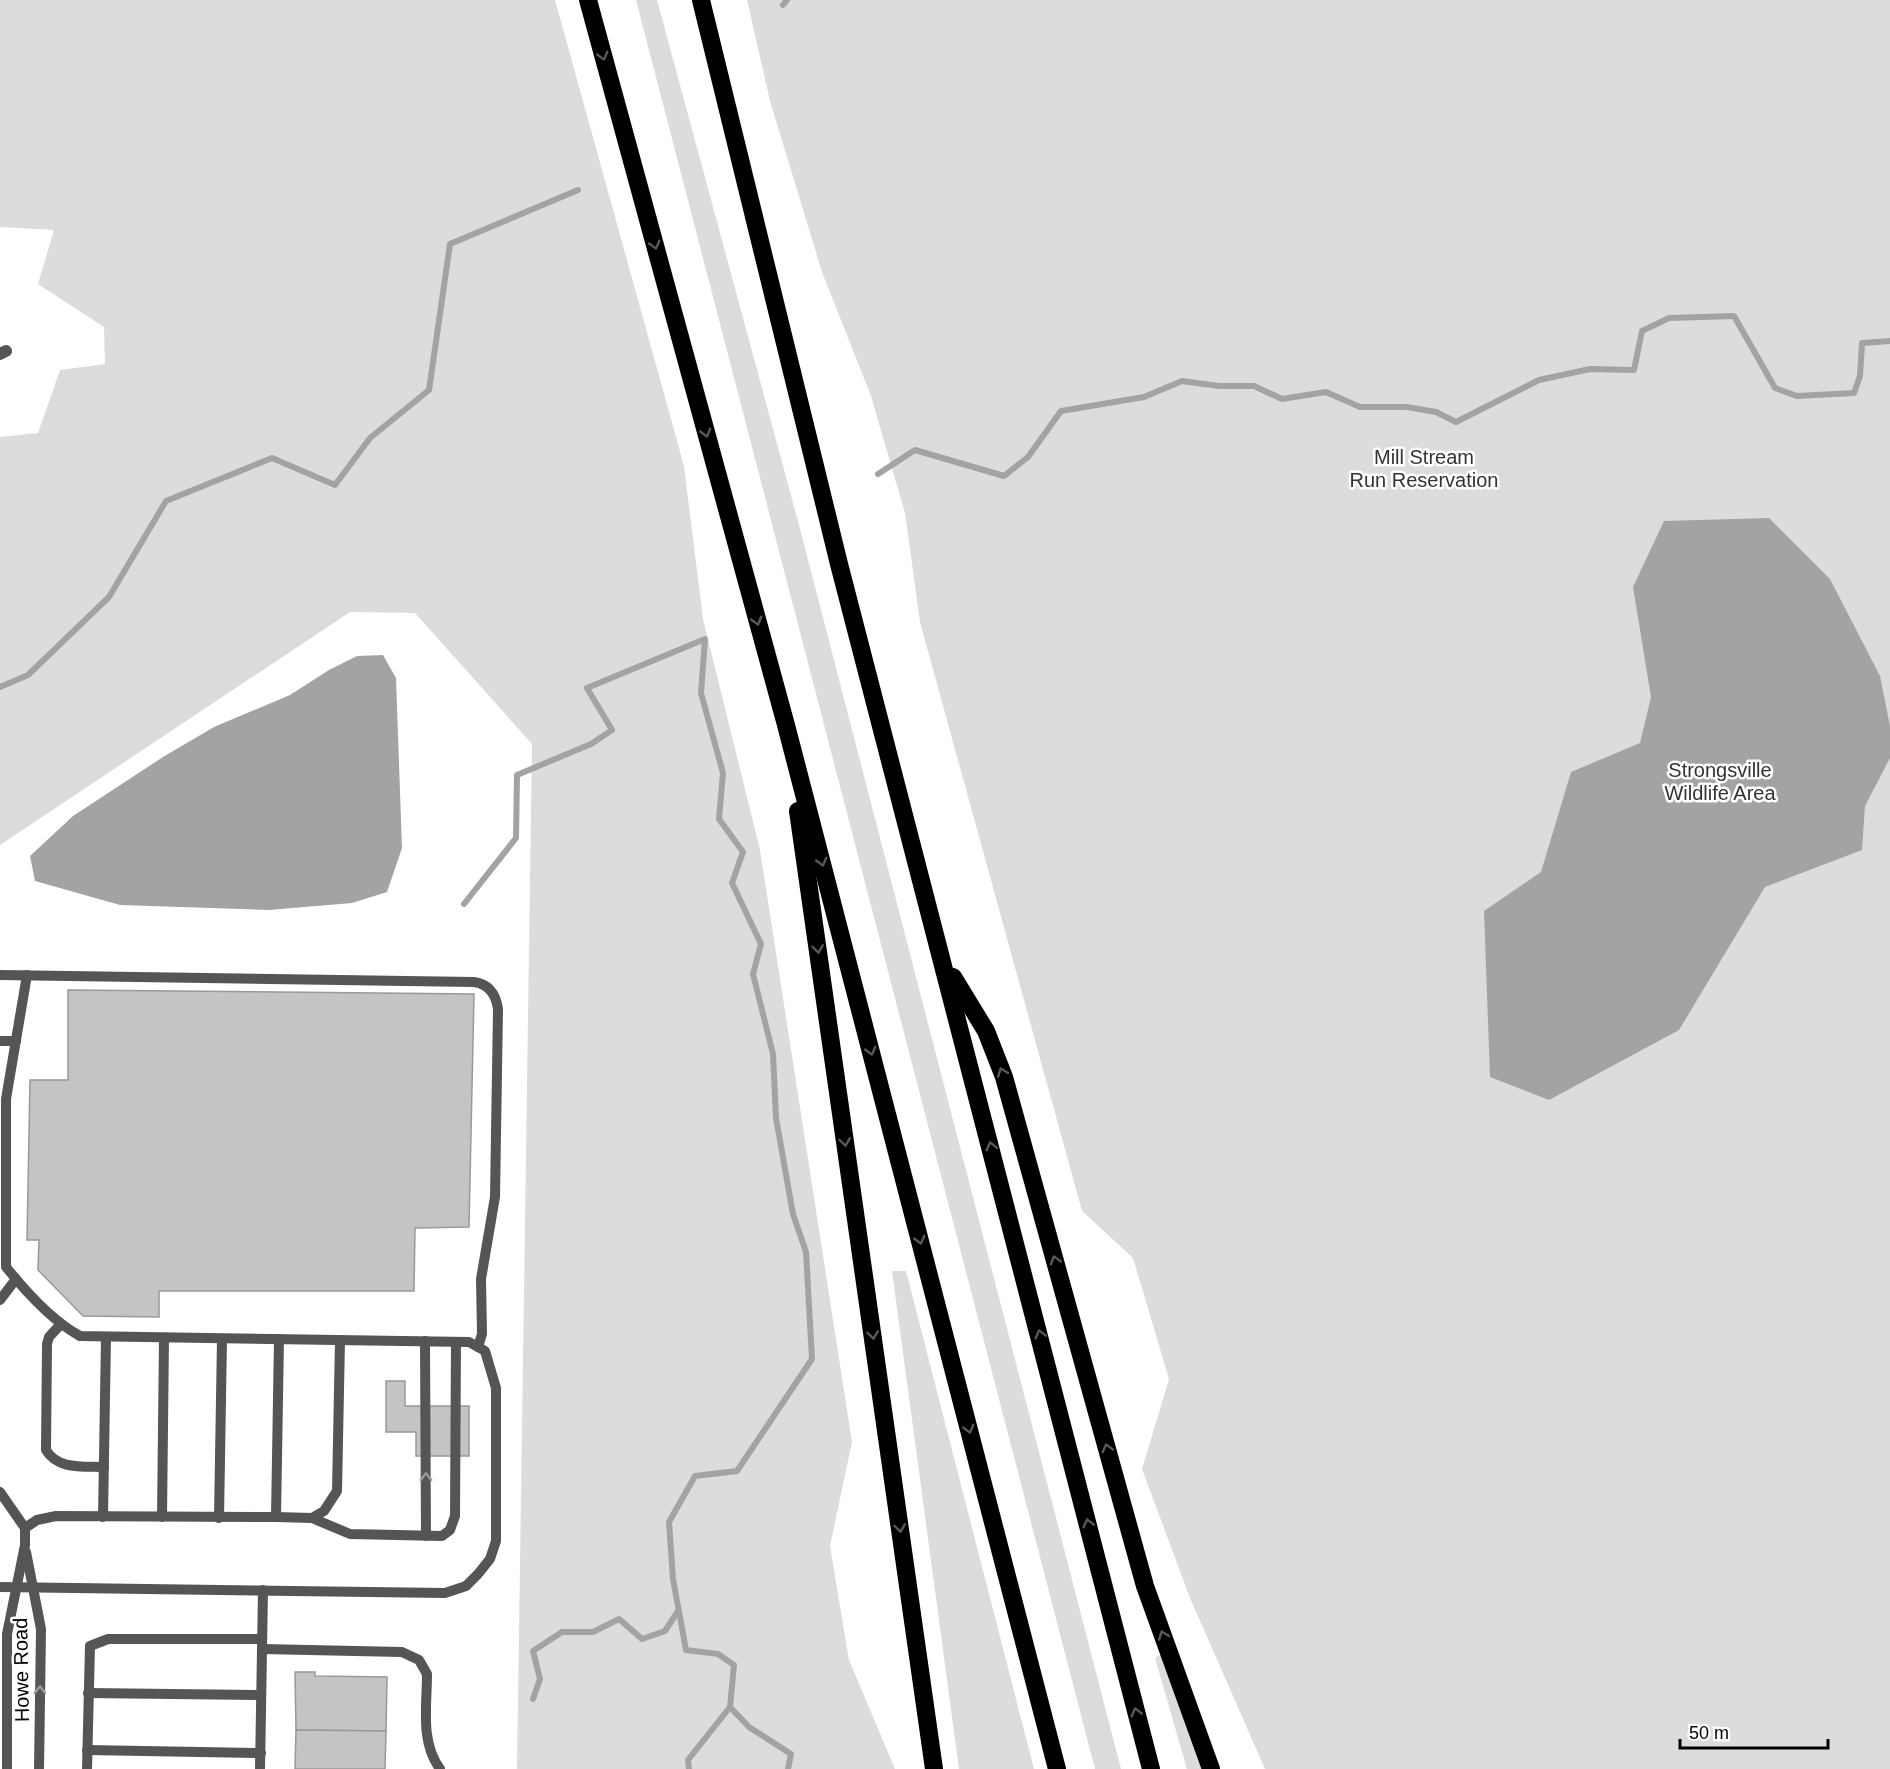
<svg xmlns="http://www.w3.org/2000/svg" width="1890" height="1769" font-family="Arial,sans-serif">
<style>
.green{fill:#dcdcdc}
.water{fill:#a3a3a3}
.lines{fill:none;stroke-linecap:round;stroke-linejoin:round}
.stream{stroke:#a3a3a3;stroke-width:6}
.building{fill:#c4c4c4;stroke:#999;stroke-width:1.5}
.service{stroke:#555;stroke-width:10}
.minor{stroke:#555;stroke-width:12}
.motorway{stroke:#000;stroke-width:18}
.oneway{stroke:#595959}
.oneway2{stroke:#999}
.labels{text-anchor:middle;stroke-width:5;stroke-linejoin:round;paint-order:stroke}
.park-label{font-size:20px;fill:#333;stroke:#fff}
.street-label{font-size:20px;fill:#000;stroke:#fff}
</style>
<rect width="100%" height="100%" fill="#fff"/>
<g class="green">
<path d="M0 0H555L684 466 703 619 760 850 852 1442 830 1546 849 1660 895 1769H517L532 744 415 613 350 612 0 845V437L38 433 60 370 105 364 104 327 38 284 54 230 0 227Z"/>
<path d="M636 0H657L799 525 1121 1769H1095Z"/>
<path d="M747 0H1890V1769H1265L1190 1598 1142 1469 1169 1379 1133 1258 1082 1211 920 622 905 513 871 396 822 272 770 101Z"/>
<path d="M892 1271H906L1034 1769H959Z"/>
<path d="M1162 1654 1206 1769H1187L1155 1658Z"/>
</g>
<g class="water">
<path d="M1769 518 1830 579 1880 676 1890 726V758L1865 806 1862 850 1765 887 1679 1030 1549 1100 1490 1077 1484 911 1541 872 1571 772 1640 743 1651 697 1633 587 1664 521Z"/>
<path d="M383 655 396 678 402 848 387 892 352 903 269 910 120 905 35 881 30 856 73 816 163 757 214 727 290 695 329 670 357 656Z"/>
</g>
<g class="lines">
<g class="stream">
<path d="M783 5 787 0"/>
<path d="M878 474 915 450 1004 476 1028 457 1061 411 1144 397 1182 381 1219 386H1254L1282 399 1326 392 1360 407H1407L1436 412 1456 422 1539 380 1590 369 1634 370 1642 331 1669 318 1734 316 1775 388 1797 396 1854 393 1860 376 1862 343 1890 341"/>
<path d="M0 687 28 675 109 597 166 501 272 458 335 485 370 438 429 390 450 244 578 190"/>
<path d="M464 904 516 838 517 775 591 744 612 730 587 688 705 639 701 693 723 773 719 819 743 852 732 883 761 944 753 974 773 1054 776 1118 793 1214 806 1252 812 1359 737 1471 695 1476 669 1522 673 1579 686 1650 718 1654 734 1665 730 1707 749 1727 791 1754 788 1769"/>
<path d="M533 1699 540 1679 533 1651 562 1632H593L619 1619 642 1639 665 1631 678 1611"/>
<path d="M689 1769 688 1760 730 1707"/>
</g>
</g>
<g class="building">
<path d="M68 990 474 994 469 1227 415 1228 414 1291H159V1317L83 1316 38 1270 39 1240H27L30 1080H68Z"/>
<path d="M386 1381H405V1406H469V1456H416V1432H386Z"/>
<path d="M295 1672H315V1676L387 1677 386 1731 296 1730Z"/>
<path d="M296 1730 386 1731 385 1769H295Z"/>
</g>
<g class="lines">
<g class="service">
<path d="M0 975 474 982C489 984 496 995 498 1009L495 1197 481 1279 482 1334 478 1347"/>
<path d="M0 1041H16"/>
<path d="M0 1300 16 1279"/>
<path d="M61 1324 49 1337 47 1344 46 1450C58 1470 83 1466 104 1467"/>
<path d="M425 1341 426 1536"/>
<path d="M0 1492 25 1528"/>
<path d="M103 1517 106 1337"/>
<path d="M162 1517 164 1338"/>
<path d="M276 1517 279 1339"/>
<path d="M219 1518 222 1339"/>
<path d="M312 1518 324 1511 337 1491 340 1340"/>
<path d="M26 1552 41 1629 39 1769"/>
<path d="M0 1587 445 1593 466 1586 478 1574 490 1559 496 1541V1388L485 1351 469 1342 80 1336C52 1321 26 1292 6 1267V1099L27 975"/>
<path d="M262 1649 402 1652 419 1660 427 1674C427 1707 420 1741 440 1769"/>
<path d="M88 1693 261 1695"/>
<path d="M87 1750 261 1753"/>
<path d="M7 1769V1634L25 1545V1528L37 1520 56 1516 276 1517 312 1518 350 1534 442 1536 450 1530 455 1516 456 1342"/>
<path d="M87 1769 90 1646 108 1639H262"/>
<path d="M260 1769 263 1590"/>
</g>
<path class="minor" d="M0 354 6 351"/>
<g class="motorway">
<path d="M588 0 786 725 1057 1769"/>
<path d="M701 0 839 564 1151 1769"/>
<path d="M798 811 934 1769"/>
<path d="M953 977 986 1031 1004 1077 1145 1586 1211 1769"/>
</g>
</g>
<defs><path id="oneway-chevron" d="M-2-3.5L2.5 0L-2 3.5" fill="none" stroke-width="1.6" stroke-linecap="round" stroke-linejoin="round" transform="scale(1.5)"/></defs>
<g class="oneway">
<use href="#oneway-chevron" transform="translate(603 56) rotate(75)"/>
<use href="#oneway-chevron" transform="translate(655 245) rotate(75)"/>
<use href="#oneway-chevron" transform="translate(706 433) rotate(75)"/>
<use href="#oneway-chevron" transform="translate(757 621) rotate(75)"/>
<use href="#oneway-chevron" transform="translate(822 862) rotate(75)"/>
<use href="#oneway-chevron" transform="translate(818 949) rotate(82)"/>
<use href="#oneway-chevron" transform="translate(871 1051) rotate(75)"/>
<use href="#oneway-chevron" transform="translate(1002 1072) rotate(-110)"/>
<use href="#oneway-chevron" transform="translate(845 1142) rotate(82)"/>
<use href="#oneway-chevron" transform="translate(991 1146) rotate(-104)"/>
<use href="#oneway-chevron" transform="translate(920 1240) rotate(75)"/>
<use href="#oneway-chevron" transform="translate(1055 1260) rotate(-106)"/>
<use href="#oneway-chevron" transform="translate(1040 1334) rotate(-104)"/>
<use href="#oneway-chevron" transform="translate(873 1335) rotate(82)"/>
<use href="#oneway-chevron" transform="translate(969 1429) rotate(75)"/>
<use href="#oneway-chevron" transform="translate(1107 1448) rotate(-105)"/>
<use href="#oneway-chevron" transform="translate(1088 1523) rotate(-104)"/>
<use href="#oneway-chevron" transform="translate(900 1528) rotate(82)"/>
<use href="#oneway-chevron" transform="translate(1163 1635) rotate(-110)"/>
<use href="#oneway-chevron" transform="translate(1136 1712) rotate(-105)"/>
</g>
<g class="oneway2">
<use href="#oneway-chevron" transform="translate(426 1477) rotate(-90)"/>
<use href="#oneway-chevron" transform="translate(40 1690) rotate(-89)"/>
</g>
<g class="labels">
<g class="park-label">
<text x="1424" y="464">Mill Stream<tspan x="1424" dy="23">Run Reservation</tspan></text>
<text x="1720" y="777">Strongsville<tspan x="1720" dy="23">Wildlife Area</tspan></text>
</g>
<g class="street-label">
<text transform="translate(21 1670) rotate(-91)" y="7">Howe Road</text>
</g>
</g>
<path d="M1680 1739v9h148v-9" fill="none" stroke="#000000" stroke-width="3"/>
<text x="1689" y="1739" font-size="18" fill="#000000" stroke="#ffffff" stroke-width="4.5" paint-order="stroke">50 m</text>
</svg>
